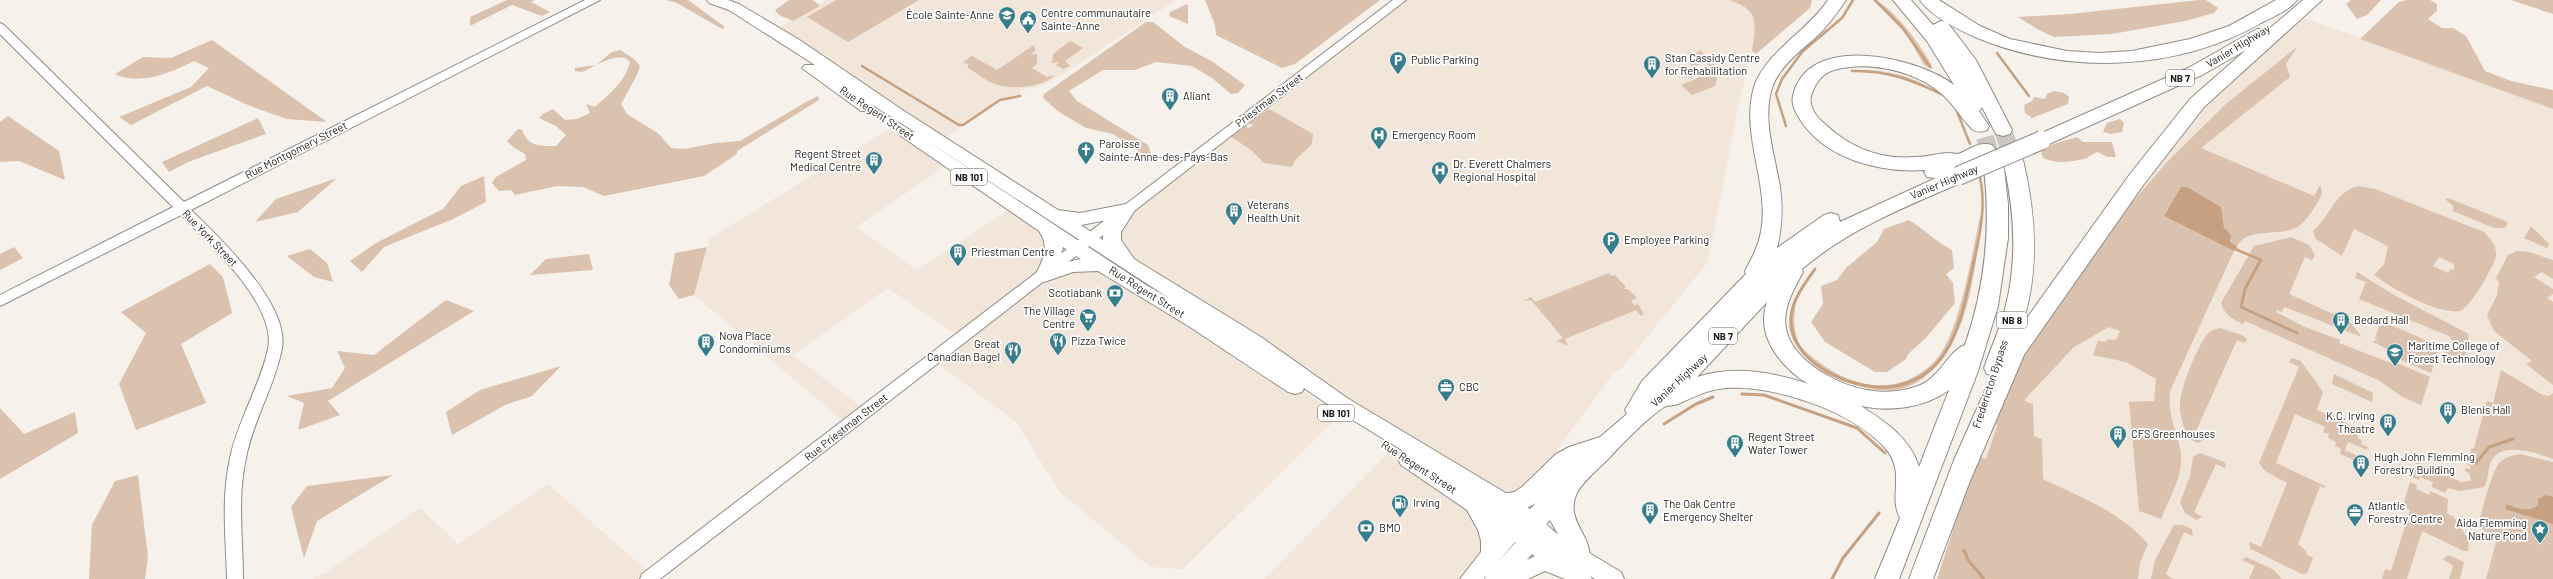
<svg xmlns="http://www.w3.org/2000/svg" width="2553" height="579" font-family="Barlow,sans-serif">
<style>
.built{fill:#f2e5da}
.green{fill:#dac2ae;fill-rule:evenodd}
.water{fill:#c6a181}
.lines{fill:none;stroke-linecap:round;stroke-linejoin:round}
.stream-far1{stroke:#c6a181;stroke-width:2.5}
.stream{stroke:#c6a181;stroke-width:3}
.highway-tunnel{stroke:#ccc7c1;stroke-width:18;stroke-dasharray:18 10;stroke-linecap:butt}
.minor-casing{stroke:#928c87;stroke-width:2}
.major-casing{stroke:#928c87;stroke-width:2}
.highway-casing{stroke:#928c87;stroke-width:2}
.minor{fill:#fff;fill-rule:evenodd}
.major{fill:#fff;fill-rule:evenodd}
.highway{fill:#fff;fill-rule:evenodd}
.highway-bridge-casing{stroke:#928c87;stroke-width:20;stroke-linecap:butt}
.highway-bridge{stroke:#fff;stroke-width:18}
.labels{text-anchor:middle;stroke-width:3.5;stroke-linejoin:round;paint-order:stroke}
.shield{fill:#fff;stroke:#62615f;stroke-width:1}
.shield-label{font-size:10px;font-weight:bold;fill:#1f1d1b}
.poi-label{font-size:11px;fill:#1f1d1b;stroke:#fff;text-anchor:start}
.street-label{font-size:11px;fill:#1f1d1b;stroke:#fff}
</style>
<rect width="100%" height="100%" fill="#f7f1eb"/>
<g class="built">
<path d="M827 0H1176L1054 80 1039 87 1022 89 1020 92 1022 96 1000 100 941 141 775 30Z"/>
<path d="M1400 0H1729L1743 4 1751 10 1755 20 1752 51 1737 112 1708 262 1621 369 1615 371 1520 500 1510 503 1126 263 1116 225Z"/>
<path d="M2297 15 2553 109V579H1984L1964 550 1947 512 1962 474 2177 127Z"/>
<path d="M894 126 950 163 856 227 917 270 1016 205 1051 234 1045 275 1087 263 1196 322 1340 415 1183 569 1150 567 1060 492 1016 422 933 360 961 338 888 288 793 355 867 411 848 425 694 295 710 238Z"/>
<path d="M1392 449 1475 503 1491 533 1471 579H1264Z"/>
<path d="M548 484 652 575 648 579H312L325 573 420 508 458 544Z"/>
</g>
<g class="green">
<path d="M507 0H535L531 2 550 12 542 16 512 5 470 26V17Z"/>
<path d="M666 0H688L725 27 722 29 677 3Z"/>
<path d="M789 0H813L820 6 793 21 779 15 775 10Z"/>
<path d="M836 0H919L848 42 807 17Z"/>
<path d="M1205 0H1380L1295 64 1282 68 1216 35 1215 25Z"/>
<path d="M1729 0H1812L1810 8 1756 54 1752 51C1755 23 1761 10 1729 0Z"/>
<path d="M1873 0C1888 0 1929 55 1933 69L1924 65 1907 35Z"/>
<path d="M2199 0H2206L2218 8 2214 13 2185 21 2112 34 2054 37 2037 29 2018 17 2070 14Z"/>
<path d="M2351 0H2381L2367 15 2357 19 2346 4Z"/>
<path d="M2407 0H2430L2437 4V11L2428 19 2442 28H2453L2466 36 2485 71 2511 81 2553 90V109L2360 39 2399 2Z"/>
<path d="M2511 0H2553V14Z"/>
<path d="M1187 4 1188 5V24L1169 16 1170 12Z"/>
<path d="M1146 22H1153L1185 47 1213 62 1245 85 1238 93 1231 94 1212 78 1192 66 1156 62 1135 70H1103L1069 91 1077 101 1148 145 1151 154 1144 155 1113 134 1086 128 1059 112 1043 98 1044 94Z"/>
<path d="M212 40 327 122 287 119 250 106 207 86 131 125 119 117 191 87 209 68 194 61C170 73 140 86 115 74L143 57 171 58Z"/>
<path d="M1070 41 1083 48 1065 61 1070 66 1063 69 1056 65 1060 62 1052 63 1053 54Z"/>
<path d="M1034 45 1035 51 1030 55 1037 54V64L1032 68 1047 77 1055 75C1043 88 1011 90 995 84 986 81 977 73 968 68V65L963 62 972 56 997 70Z"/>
<path d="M2297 47 2286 64 2290 77 2201 148 2314 196 2320 185C2324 193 2320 199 2316 205 2311 212 2307 220 2300 225 2284 239 2247 225 2237 247 2224 236 2223 222 2221 207L2187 187 2164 216 2234 251 2170 391C2166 419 2183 439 2181 464 2179 483 2168 501 2161 519L2139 511 2129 402 2154 401 2156 379 2126 362 2093 355 2098 341 2106 342 2108 339 2116 340 2120 331 2109 327 2074 347 2026 398 2025 401 2033 404 2034 436 2042 439 2043 479C2080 497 2121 512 2148 544L2140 563 2138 579H1937L1977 456 1986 459 1997 426 1992 416 2006 380 2130 198 2135 199 2167 162 2227 103Z"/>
<path d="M1699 49 1719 69 1715 86 1692 95 1681 85 1696 79 1700 75 1711 76 1710 72 1716 67H1711L1705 62 1695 66 1690 65 1691 60 1694 64 1702 62 1700 57 1690 55 1700 51Z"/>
<path d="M620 50 634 59 640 66 637 75 621 104 627 114 659 134 671 148 685 149 715 143 740 141 806 102 818 96 819 100 737 151V154L704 176 604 196 583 187 557 186 515 195 511 190 499 191 492 183 496 177 526 160 525 154 513 147 507 141 518 129 522 130C528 147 540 146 556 146L566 135 556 126 539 118 543 114 553 109 565 120 577 119 590 113 586 104 595 107C609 94 626 81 630 62 619 49 595 67 582 72L575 71V68L596 65 612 52Z"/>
<path d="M1864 70C1889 71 1914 76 1934 91L1883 72 1852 71Z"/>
<path d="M2054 91 2064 93 2069 97 2068 104 2032 118 2025 113 2024 105 2032 101 2034 97 2045 99 2047 94Z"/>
<path d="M1269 109 1313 134 1312 144 1296 159 1292 167 1264 163 1250 149 1231 137 1245 126 1249 128 1253 125 1249 123Z"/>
<path d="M8 116 59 151 65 180 19 161 0 162V122Z"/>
<path d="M258 118 266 134 188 162 169 172 162 162Z"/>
<path d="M2120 119 2124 123 2122 132 2111 134 2103 132 2107 123Z"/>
<path d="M2077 137 2083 142H2112L2116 157H2107L2098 152C2092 153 2089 158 2084 159 2071 162 2056 164 2043 158L2040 148Z"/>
<path d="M484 176 486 202 453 219 384 247 362 272 350 261 376 243 443 209 461 186Z"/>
<path d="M337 178 298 212 255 222 276 199Z"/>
<path d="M2358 186 2375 189 2484 232C2490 239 2497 245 2496 256 2495 265 2469 309 2460 311 2438 315 2391 288 2374 275L2384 264 2388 246 2354 229 2342 256 2316 239 2313 231C2331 216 2333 193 2358 186ZM2439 257 2454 264V270L2451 269 2448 273 2433 266Z"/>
<path d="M2448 198 2508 222 2505 228H2494L2453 211V206L2445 199Z"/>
<path d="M1981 213 1982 220C1975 262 1972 311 1949 348 1938 368 1920 386 1896 390 1857 397 1763 351 1796 302 1794 315 1793 328 1798 341 1802 350 1811 356 1819 362 1855 390 1900 396 1934 362 1960 336 1972 251 1981 213Z"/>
<path d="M1909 220C1925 230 1936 242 1952 250L1954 268 1946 274 1953 283 1955 303 1925 339 1908 354 1906 359 1887 372H1875L1825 342 1811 322 1823 304 1821 286 1837 280 1846 268 1877 242 1884 229Z"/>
<path d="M2531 226 2549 244 2547 248 2524 238Z"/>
<path d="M2291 237 2309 245 2315 255 2312 260 2305 257 2289 294 2333 314 2336 312 2347 318 2362 337 2284 307 2282 312 2277 310 2276 312 2305 327 2340 340 2339 343 2391 363 2392 361 2430 377 2421 405 2401 396 2378 380 2245 321 2243 324C2233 320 2223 313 2221 303L2254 246Z"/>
<path d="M14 247 23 258 0 270V254Z"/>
<path d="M707 247 694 295 679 299 669 285 675 253Z"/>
<path d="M310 249 327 263 333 282 314 277 287 256Z"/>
<path d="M2517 251 2529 252 2553 260V279L2542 272 2534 277 2553 289V294L2547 298 2553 302V385L2526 364 2532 361 2494 331 2487 315 2497 295 2499 283 2496 278 2508 255Z"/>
<path d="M589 254 593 270 530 275 546 259Z"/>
<path d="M210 264 223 277 232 313 181 344 206 403 136 430 119 384 146 333 121 312Z"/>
<path d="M2357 272 2394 295 2467 333C2472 342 2466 359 2457 364L2444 359 2446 349 2449 348 2456 350 2458 345 2462 347 2463 345 2450 339 2451 337 2359 299 2366 282 2355 278Z"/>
<path d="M1609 273 1611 276 1615 275 1626 287 1623 289H1628L1637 298 1631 301 1635 306 1638 304 1644 314 1641 316 1636 310 1565 339 1568 346 1557 341 1563 338 1531 300 1523 301 1531 297 1535 302Z"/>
<path d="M446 300 474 311 328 401 340 415 298 430 304 403 287 396 332 388 345 368 337 351 374 355Z"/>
<path d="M2381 321 2440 346 2431 373 2394 357 2395 353 2373 342 2374 340 2378 342 2375 338Z"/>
<path d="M2220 328 2242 335 2247 339 2245 343 2237 340 2196 431 2204 435V439L2198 443 2189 439C2184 428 2179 416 2180 403 2181 387 2196 351 2205 337 2208 332 2214 329 2220 328Z"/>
<path d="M2292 358 2301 361 2323 392 2317 410 2349 424 2348 427 2353 430 2352 433 2358 435 2357 438 2362 440 2361 444 2368 447 2367 450 2348 442 2345 450 2362 458 2361 463 2340 454 2341 449 2335 446 2336 442 2328 438 2329 434 2323 432 2325 427 2295 414 2276 463 2325 486 2324 488 2320 486 2298 544 2306 551V554L2313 558 2307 573 2302 574 2251 549 2249 544 2250 542 2261 547 2287 483 2265 471 2259 463 2299 367 2289 362Z"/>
<path d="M561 366 532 396 505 405 452 435 446 412 480 390Z"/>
<path d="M2501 370 2543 395 2549 396 2553 393V459C2538 453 2502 441 2492 460 2487 469 2489 479 2484 487L2460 491 2448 488 2445 493 2432 487 2433 482 2420 477 2419 480 2412 477 2417 462 2461 482 2471 481 2469 473 2465 471 2466 468 2470 469 2471 466 2467 465 2468 461 2473 463V460L2469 458 2471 449 2474 448 2487 401 2493 403Z"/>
<path d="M2334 374 2373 393 2372 402 2332 384Z"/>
<path d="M0 408 24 434 75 412 78 433 0 479Z"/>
<path d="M2200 453 2224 462 2226 465 2225 468 2216 464 2194 512 2202 517 2197 520 2185 513 2180 502 2190 476 2193 457Z"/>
<path d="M2520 454 2553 462V579H2486L2497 539 2478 526C2481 514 2492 470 2500 462 2506 457 2513 455 2520 454Z"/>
<path d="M138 475 148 557 145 579H89L92 525 115 481Z"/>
<path d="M393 475 317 521 304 558 291 507 307 486Z"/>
<path d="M2410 482 2417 485 2416 489 2429 495 2430 491 2448 499 2447 514 2453 516 2469 540 2468 551H2464L2422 531 2407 579H2382L2385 569 2391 571 2410 510 2405 507 2404 503Z"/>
<path d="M2174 525H2182L2192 529 2193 536 2184 532 2166 574 2173 579H2151L2155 560Z"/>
<path d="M2448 555 2464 562 2460 579H2449L2453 566 2443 559Z"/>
<path d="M2246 557 2274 570 2282 579H2249L2255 566 2242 560Z"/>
</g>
<g class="water">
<path d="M2181 187H2187L2221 207 2224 227 2231 236 2230 241 2237 247 2234 251 2164 216Z"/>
<path d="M2546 495 2553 497V524L2505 509 2506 504C2515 508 2532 514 2538 504V499Z"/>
</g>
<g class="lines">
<g class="stream-far1">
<path d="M1875 0 1902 27 1930 67"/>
<path d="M1997 53 2029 96"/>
<path d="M862 66 959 125H963L1000 100 1020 96"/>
<path d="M1852 71C1886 70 1913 80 1943 95"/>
<path d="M1956 109 1970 144"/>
<path d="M1786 126 1776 94 1782 79 1803 51 1842 18 1853 0"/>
<path d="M2235 249 2261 260 2260 262"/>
<path d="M1974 262C1980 234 1987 203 1979 174"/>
</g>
<g class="stream">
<path d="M2260 261 2245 289 2241 307 2297 333"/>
<path d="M1815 269C1805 283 1792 300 1791 317 1788 363 1851 390 1889 387 1911 385 1933 372 1945 353 1962 327 1967 291 1974 261"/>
<path d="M1742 394 1764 395 1857 428 1885 453"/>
<path d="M1664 424 1696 404 1713 397"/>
<path d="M2476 463 2489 447 2513 439"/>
<path d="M1964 550 1968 560 1984 579"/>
<path d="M1832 579 1843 558 1879 513"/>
</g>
<g class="highway-tunnel">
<path d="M2003 130 2013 160"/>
<path d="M1985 137 1994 168"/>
</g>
<g class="minor-casing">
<g id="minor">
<path d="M585 0H600L191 210C220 238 290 305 282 348 275 386 253 420 246 458 237 498 243 539 243 579H227C226 539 221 498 230 458 238 420 260 386 268 349 277 305 209 243 181 215L0 306V295L173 207 0 34V23L4 25 184 202Z"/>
<path d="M1393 0H1406L660 579H640L642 574Z"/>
</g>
</g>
<g class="major-casing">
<path id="major" d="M707 0H728L739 4 798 39 904 111 1058 210 1080 213 1126 204 1132 206 1135 210 1121 232V240L1134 259 1261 337 1347 398 1524 504 1556 533 1621 572 1624 579H1595L1590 576 1592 579H1565L1545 571 1528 579H1485L1487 575 1484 579H1460L1481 552V541L1478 530 1467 510 1401 465 1398 459 1401 453 1405 452 1333 408 1304 388 1302 392 1295 394 1288 392 1190 327 1098 271 1073 272 1044 282 1038 281 1035 276C1043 260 1050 247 1039 231L901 136 903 132H915L874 106 873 111H861L802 68 805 65H815L729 10 709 3ZM915 133 1169 298 1146 285ZM1112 219 1103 232V240L1081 225ZM1063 247 1081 259 1059 264ZM1515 542H1516L1498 562ZM1532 554 1535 556 1527 560Z"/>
</g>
<g class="highway-casing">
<g id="highway">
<path d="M1828 0H1846C1839 10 1832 20 1824 29 1807 47 1783 61 1773 85 1761 117 1775 156 1780 187 1783 208 1782 227 1777 248L1824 215 1831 213 1838 215 1840 222 1936 178 1927 177 1924 172 1926 170C1881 173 1827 160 1801 121 1796 113 1791 105 1793 96 1807 31 1918 57 1954 85L1927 41 1893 0H1911L1933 25 1941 21 1947 22 1976 60 2012 130 2010 134 2003 136 1996 134 1982 107 1979 111 1989 126 1987 130C1982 132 1977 133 1972 129 1962 119 1954 105 1943 95 1916 71 1869 60 1834 70 1823 73 1816 82 1812 93 1807 105 1816 117 1825 124 1850 148 1881 160 1916 157 1927 157 1938 153 1949 153 1952 153 1955 154 1958 154 1970 150 1978 141 1992 145L1995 149 1992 153 1955 170 1965 171 1968 176 1965 181C1908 206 1850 228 1802 269L1803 272C1794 289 1782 308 1786 329 1793 363 1841 387 1873 391 1886 393 1902 391 1915 387 1940 380 1948 350 1965 345 1985 287 1991 229 1984 168L1987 163 1994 161 2001 163 2004 168 2008 204V238L1998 306 1978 371 1899 579H1875L1900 518C1888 496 1906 473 1886 449 1853 411 1775 385 1726 388 1709 389 1694 397 1678 404 1674 406 1667 405 1664 407 1645 420 1626 440 1611 456 1601 467 1585 479 1578 491 1561 522 1599 538 1587 565L1578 568 1569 565 1564 545 1550 520C1541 530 1536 536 1522 531L1519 524 1522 517 1536 503C1523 511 1510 514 1496 509L1492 502 1496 495 1514 492 1522 487 1556 454 1569 447 1600 437 1627 414 1625 410 1642 381 1746 274 1745 271C1752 258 1758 247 1761 232 1770 184 1740 135 1754 87 1766 51 1808 31 1828 0ZM1767 302C1755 336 1781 367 1808 384 1772 372 1734 365 1697 377ZM1949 390 1919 467C1910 438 1886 422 1861 406 1890 412 1925 408 1949 390Z"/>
<path d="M1920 0H1939L1980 26 2010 39 2067 51 2099 53 2132 51 2190 39 2229 26 2276 0H2297C2290 10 2272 17 2261 23 2176 72 2065 75 1975 37 1957 29 1932 17 1920 0Z"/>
<path d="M2303 0H2322L2204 107 2144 184 2024 355 1970 481 1933 579H1909L1954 460 1992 375 1987 374 1984 368C1991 347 2001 327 2006 305 2018 257 2014 208 2003 160L2006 155 2013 154 2020 155 2023 160C2036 215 2040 271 2022 325L2130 174 2190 99 2246 50 2202 75 2049 144 2042 146 2035 144 2033 140 2035 136 2190 67 2257 29H2269Z"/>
</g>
</g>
<use href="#minor" class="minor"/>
<use href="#major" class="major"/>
<use href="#highway" class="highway"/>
<g class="highway-bridge-casing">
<path id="highway-bridge" d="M1958 176 2042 140"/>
</g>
<use href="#highway-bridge" class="highway-bridge"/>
</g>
<defs>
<g id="school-pin" transform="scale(0.9)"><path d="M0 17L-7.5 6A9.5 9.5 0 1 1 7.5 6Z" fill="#387d8b" stroke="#fff"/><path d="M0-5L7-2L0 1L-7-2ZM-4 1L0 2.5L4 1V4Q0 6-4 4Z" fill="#fff"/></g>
<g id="civic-pin" transform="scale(0.9)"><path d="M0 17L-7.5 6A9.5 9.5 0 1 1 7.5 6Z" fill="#387d8b" stroke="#fff"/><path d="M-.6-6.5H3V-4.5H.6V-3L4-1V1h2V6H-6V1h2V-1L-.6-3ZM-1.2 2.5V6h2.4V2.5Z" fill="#fff"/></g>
<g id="parking-pin" transform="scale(0.9)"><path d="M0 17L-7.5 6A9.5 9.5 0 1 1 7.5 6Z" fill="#387d8b" stroke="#fff"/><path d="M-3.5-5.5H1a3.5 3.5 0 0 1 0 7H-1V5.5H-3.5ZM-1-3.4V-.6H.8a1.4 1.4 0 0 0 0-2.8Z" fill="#fff"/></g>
<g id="building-pin" transform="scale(0.9)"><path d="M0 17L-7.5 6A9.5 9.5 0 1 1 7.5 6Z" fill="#387d8b" stroke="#fff"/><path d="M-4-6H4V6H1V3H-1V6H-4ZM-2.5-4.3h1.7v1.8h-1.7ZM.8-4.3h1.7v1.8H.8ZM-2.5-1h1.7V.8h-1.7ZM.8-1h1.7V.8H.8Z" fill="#fff"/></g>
<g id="hospital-pin" transform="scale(0.9)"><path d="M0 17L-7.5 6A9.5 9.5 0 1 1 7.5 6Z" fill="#387d8b" stroke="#fff"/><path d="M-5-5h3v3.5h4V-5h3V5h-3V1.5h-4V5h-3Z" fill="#fff"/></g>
<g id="church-pin" transform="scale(0.9)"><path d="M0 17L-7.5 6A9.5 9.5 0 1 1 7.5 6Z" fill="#387d8b" stroke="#fff"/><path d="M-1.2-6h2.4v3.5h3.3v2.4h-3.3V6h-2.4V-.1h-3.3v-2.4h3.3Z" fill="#fff"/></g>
<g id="bank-pin" transform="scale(0.9)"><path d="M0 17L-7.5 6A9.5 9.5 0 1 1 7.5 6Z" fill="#387d8b" stroke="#fff"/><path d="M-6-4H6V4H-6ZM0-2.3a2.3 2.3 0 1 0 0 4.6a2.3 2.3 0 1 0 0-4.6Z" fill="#fff"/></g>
<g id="supermarket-pin" transform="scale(0.9)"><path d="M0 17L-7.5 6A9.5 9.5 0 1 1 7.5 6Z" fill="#387d8b" stroke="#fff"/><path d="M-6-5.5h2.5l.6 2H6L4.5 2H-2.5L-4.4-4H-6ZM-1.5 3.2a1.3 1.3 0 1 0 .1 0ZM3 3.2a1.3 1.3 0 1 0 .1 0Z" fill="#fff"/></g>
<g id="restaurant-pin" transform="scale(0.9)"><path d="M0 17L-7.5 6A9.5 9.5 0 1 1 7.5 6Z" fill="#387d8b" stroke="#fff"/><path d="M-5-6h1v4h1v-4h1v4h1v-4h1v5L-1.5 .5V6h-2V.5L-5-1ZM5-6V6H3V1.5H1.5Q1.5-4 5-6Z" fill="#fff"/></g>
<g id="university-pin" transform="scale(0.9)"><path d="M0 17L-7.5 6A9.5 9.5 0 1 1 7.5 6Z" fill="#387d8b" stroke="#fff"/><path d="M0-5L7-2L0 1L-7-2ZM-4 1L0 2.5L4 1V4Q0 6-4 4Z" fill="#fff"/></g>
<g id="office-pin" transform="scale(0.9)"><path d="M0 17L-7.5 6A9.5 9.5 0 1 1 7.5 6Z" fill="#387d8b" stroke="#fff"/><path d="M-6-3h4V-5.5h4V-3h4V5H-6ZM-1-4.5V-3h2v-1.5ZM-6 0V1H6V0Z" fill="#fff"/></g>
<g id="fuel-pin" transform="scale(0.9)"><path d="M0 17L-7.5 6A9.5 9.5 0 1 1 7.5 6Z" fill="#387d8b" stroke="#fff"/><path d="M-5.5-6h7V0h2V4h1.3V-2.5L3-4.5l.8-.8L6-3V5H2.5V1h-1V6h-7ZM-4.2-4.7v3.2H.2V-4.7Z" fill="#fff"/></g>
<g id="sight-pin" transform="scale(0.9)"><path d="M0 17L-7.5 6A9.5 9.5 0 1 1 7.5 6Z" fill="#387d8b" stroke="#fff"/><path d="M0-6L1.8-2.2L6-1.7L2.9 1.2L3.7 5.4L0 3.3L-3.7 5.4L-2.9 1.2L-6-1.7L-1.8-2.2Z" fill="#fff"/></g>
</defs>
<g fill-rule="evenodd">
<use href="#school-pin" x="1007" y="15"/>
<use href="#civic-pin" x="1028" y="19"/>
<use href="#parking-pin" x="1398" y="60"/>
<use href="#building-pin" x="1652" y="64"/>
<use href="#building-pin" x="1170" y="96"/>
<use href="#hospital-pin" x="1379" y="135"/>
<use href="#church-pin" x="1086" y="150"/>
<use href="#building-pin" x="874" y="160"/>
<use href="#hospital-pin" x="1440" y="170"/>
<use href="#building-pin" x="1234" y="211"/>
<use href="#parking-pin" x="1611" y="240"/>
<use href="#building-pin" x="958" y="252"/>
<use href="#bank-pin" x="1115" y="293"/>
<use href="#supermarket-pin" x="1088" y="317"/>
<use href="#building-pin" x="2341" y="320"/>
<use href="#restaurant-pin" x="1058" y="341"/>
<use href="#building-pin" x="706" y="342"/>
<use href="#restaurant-pin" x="1013" y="350"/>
<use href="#university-pin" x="2395" y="352"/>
<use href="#office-pin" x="1446" y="387"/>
<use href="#building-pin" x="2448" y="410"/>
<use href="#building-pin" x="2388" y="422"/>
<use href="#building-pin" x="2118" y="434"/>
<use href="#building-pin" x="1735" y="443"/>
<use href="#building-pin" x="2361" y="463"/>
<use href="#fuel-pin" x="1400" y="503"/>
<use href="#building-pin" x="1650" y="510"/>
<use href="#office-pin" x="2355" y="512"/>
<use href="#bank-pin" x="1366" y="528"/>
<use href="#sight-pin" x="2540" y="529"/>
</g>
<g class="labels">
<g class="shield">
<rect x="2166" y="70" width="28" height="16" rx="3"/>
<rect x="951" y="169" width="36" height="16" rx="3"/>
<rect x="1997" y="312" width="30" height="16" rx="3"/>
<rect x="1709" y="328" width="28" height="16" rx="3"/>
<rect x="1318" y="405" width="36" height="16" rx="3"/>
</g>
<g class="shield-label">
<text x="2180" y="82">NB 7</text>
<text x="969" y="181">NB 101</text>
<text x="2012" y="324">NB 8</text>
<text x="1723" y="340">NB 7</text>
<text x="1336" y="417">NB 101</text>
</g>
<g class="poi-label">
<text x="1041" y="17">Centre communautaire<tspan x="1041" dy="13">Sainte-Anne</tspan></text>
<text x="994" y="19" text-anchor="end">École Sainte-Anne</text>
<text x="1665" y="62">Stan Cassidy Centre<tspan x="1665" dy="13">for Rehabilitation</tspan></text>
<text x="1411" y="64">Public Parking</text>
<text x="1183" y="100">Aliant</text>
<text x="1392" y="139">Emergency Room</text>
<text x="1099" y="148">Paroisse<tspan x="1099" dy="13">Sainte-Anne-des-Pays-Bas</tspan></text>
<text x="861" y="158" text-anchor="end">Regent Street<tspan x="861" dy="13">Medical Centre</tspan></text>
<text x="1453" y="168">Dr. Everett Chalmers<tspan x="1453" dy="13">Regional Hospital</tspan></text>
<text x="1247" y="209">Veterans<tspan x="1247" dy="13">Health Unit</tspan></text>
<text x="1624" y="244">Employee Parking</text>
<text x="971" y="256">Priestman Centre</text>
<text x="1102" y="297" text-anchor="end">Scotiabank</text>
<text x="1075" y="315" text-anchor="end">The Village<tspan x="1075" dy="13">Centre</tspan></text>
<text x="2354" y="324">Bedard Hall</text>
<text x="719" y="340">Nova Place<tspan x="719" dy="13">Condominiums</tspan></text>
<text x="1071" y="345">Pizza Twice</text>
<text x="1000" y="348" text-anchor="end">Great<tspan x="1000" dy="13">Canadian Bagel</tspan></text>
<text x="2408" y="350">Maritime College of<tspan x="2408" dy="13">Forest Technology</tspan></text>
<text x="1459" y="391">CBC</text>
<text x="2461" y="414">Blenis Hall</text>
<text x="2375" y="420" text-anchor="end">K.C. Irving<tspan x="2375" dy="13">Theatre</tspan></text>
<text x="2131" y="438">CFS Greenhouses</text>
<text x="1748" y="441">Regent Street<tspan x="1748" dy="13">Water Tower</tspan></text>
<text x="2374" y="461">Hugh John Flemming<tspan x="2374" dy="13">Forestry Building</tspan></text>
<text x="1413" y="507">Irving</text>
<text x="1663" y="508">The Oak Centre<tspan x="1663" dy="13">Emergency Shelter</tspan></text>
<text x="2368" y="510">Atlantic<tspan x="2368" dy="13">Forestry Centre</tspan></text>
<text x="2527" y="527" text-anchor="end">Aida Flemming<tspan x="2527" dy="13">Nature Pond</tspan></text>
<text x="1379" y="532">BMO</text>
</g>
<g class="street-label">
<text transform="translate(2238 46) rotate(-31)" y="4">Vanier Highway</text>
<text transform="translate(1269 100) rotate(-37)" y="4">Priestman Street</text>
<text transform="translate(877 113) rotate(34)" y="4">Rue Regent Street</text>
<text transform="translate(296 150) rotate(-27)" y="4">Rue Montgomery Street</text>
<text transform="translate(1944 182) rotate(-23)" y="4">Vanier Highway</text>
<text transform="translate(210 238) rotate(46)" y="4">Rue York Street</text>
<text transform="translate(1147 292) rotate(32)" y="4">Rue Regent Street</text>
<text transform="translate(1679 380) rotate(-43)" y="4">Vanier Highway</text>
<text transform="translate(1990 384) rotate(-72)" y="4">Fredericton Bypass</text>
<text transform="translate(846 427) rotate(-38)" y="4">Rue Priestman Street</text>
<text transform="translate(1419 467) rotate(33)" y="4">Rue Regent Street</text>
</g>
</g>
</svg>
